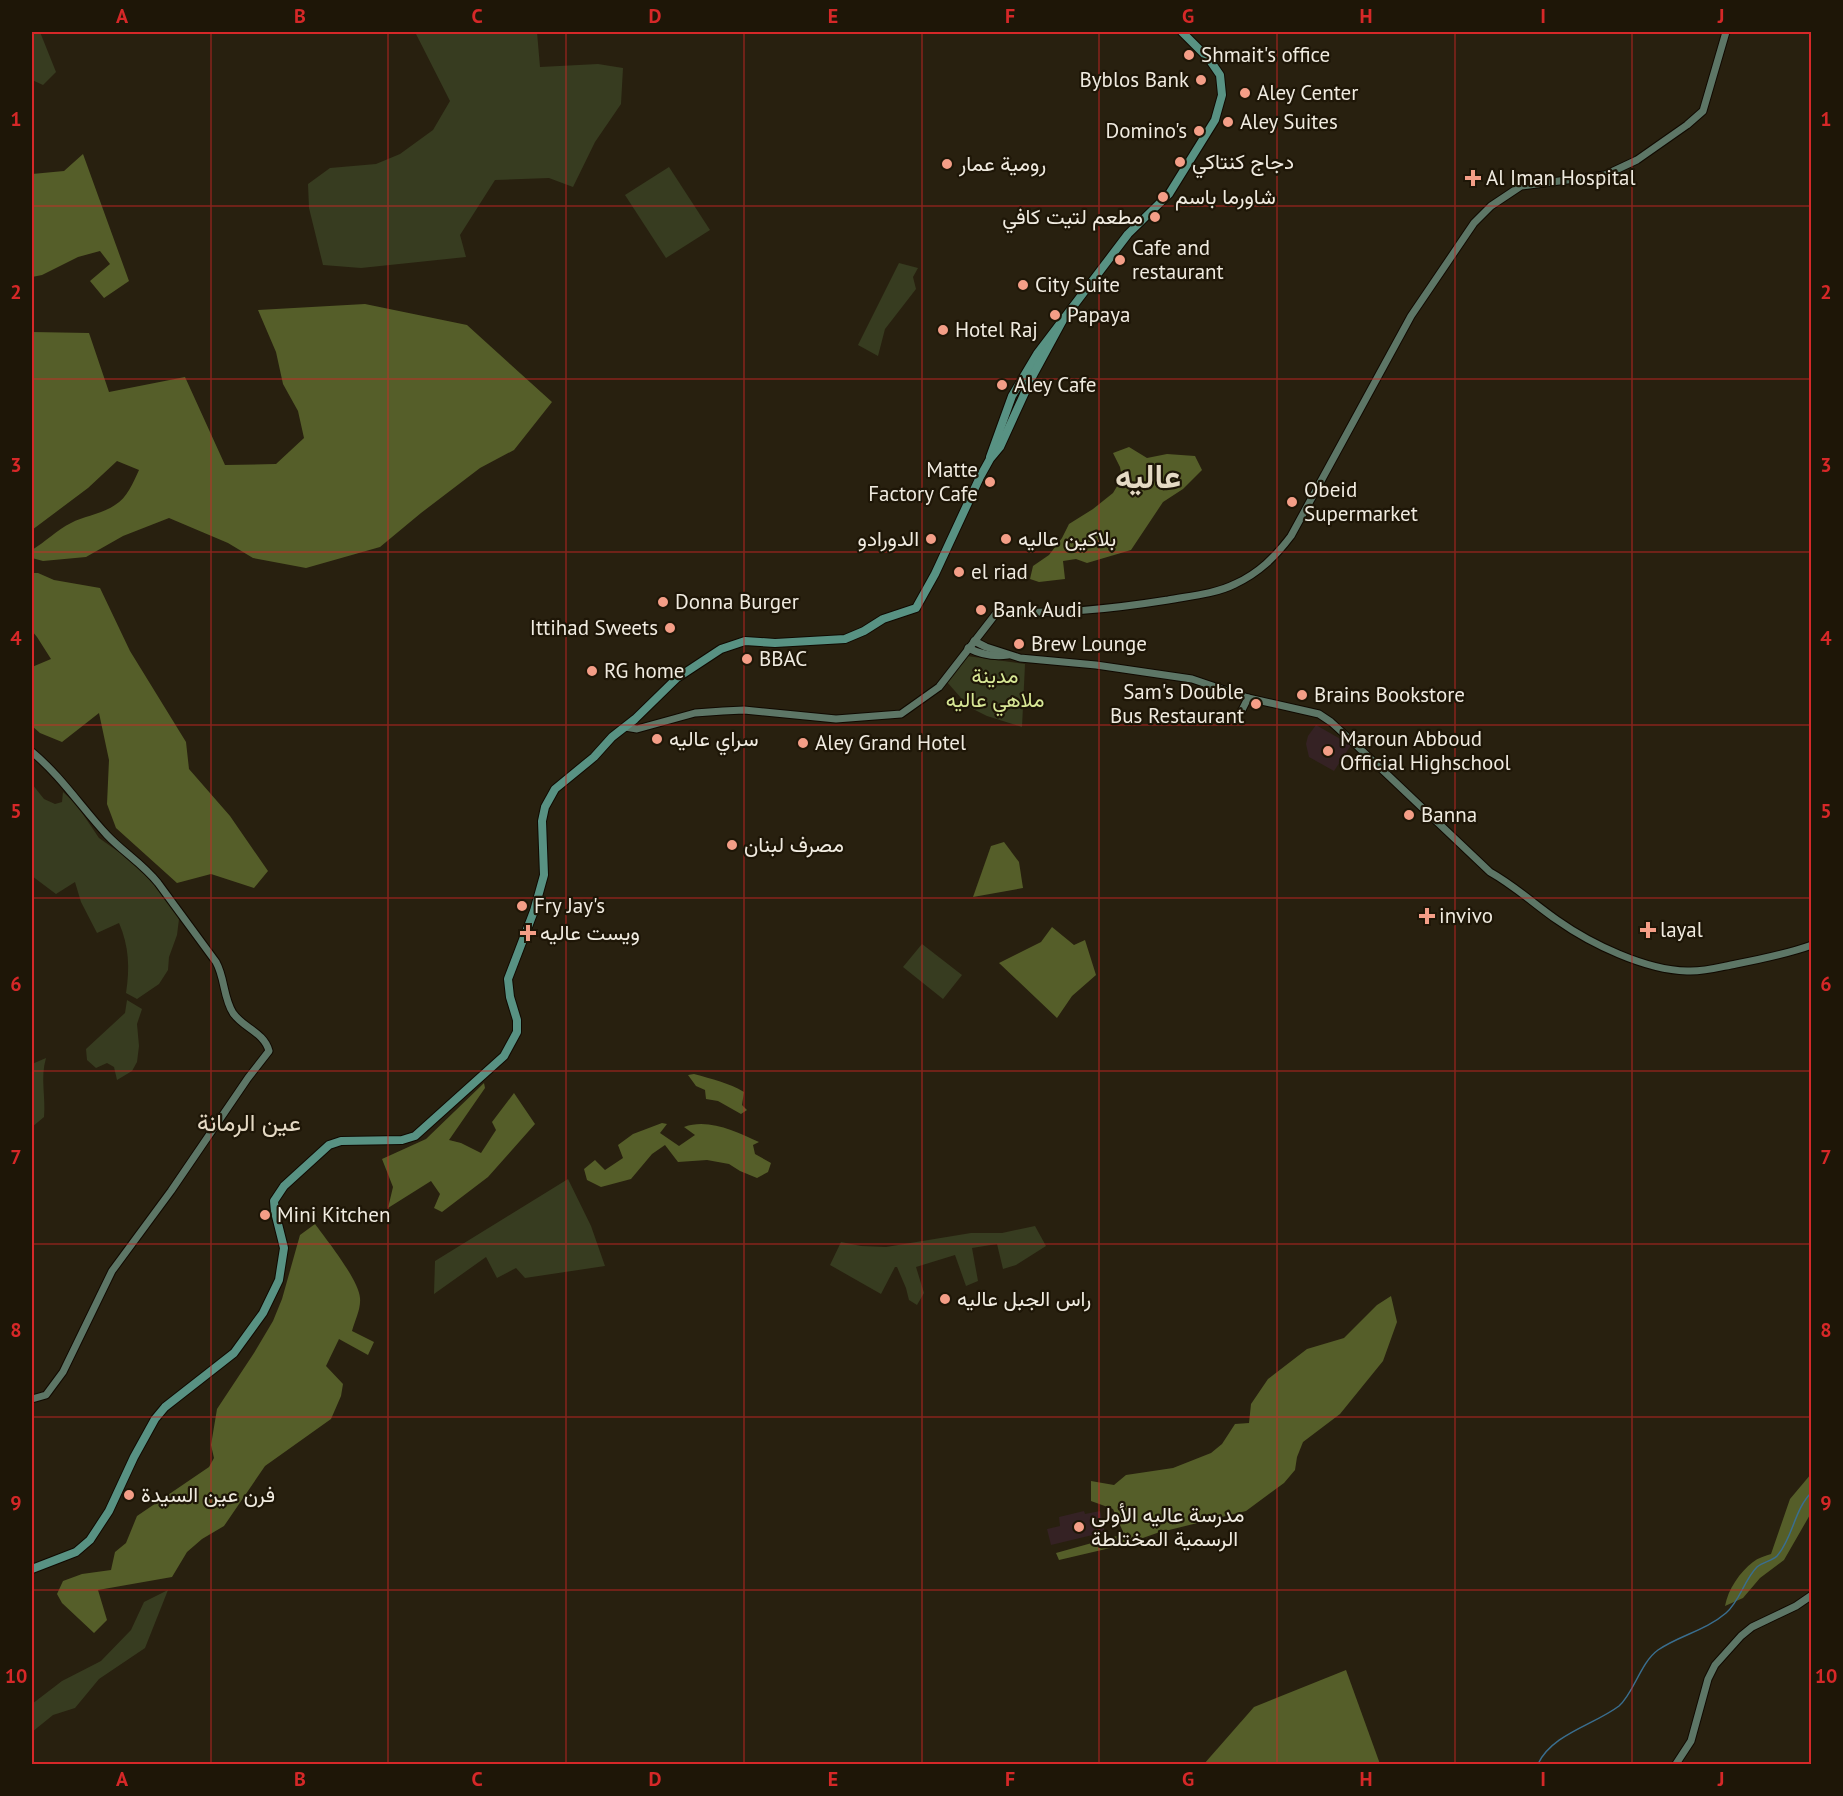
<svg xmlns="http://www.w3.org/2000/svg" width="1843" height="1796" font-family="'PT Sans',Vazirmatn,sans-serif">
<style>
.education{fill:#352224}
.green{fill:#373c20}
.forest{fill:#555e29}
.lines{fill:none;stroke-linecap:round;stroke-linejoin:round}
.stream{stroke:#3a6e8f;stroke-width:1.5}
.secondary-casing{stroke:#100900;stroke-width:9}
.primary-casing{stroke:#100900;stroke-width:10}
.secondary{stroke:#5d7666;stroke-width:7}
.primary{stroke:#589283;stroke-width:8}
.grid{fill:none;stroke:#d62828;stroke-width:1.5;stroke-opacity:0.55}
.poi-dot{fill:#f49e87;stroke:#1e1607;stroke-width:2}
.labels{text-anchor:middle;stroke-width:4.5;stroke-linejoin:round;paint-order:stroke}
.poi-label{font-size:21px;fill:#f0ebe0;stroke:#1e1607;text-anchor:start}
.park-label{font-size:21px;fill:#d8e896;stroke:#1e1607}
.quarter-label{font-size:24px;fill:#e5dac5;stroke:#1e1607}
.town-label{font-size:33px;font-weight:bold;fill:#e5dac5;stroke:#1e1607}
.neatline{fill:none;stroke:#d62828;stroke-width:2}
.grid-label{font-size:20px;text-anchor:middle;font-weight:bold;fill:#d62828}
</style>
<rect width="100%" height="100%" fill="#28200f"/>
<g class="education">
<path d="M1316 725 1351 745 1334 771 1309 757 1306 744 1308 736Z"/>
<path d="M1084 1511 1085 1514 1100 1511 1105 1532 1051 1545 1047 1529 1060 1526 1059 1517Z"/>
</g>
<g class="green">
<path d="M32 32H40L56 72 43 85 32 80Z"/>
<path d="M415 32H537L540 67 598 64 623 68 621 104 595 142 573 187 549 178 495 180 460 235 466 257 361 268 323 265 309 208 308 184 330 168 376 164 400 154 433 130 450 101Z"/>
<path d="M669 167 710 230 666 258 625 195Z"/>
<path d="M899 263 918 268 913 277 916 289 885 329 878 356 858 345Z"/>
<path d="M967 656 1025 664 1022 727 987 716 969 707 947 682Z"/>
<path d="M32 784 44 799 55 804 62 802 63 792 76 804 99 838 133 862 152 882 169 902 179 919 177 935 169 957 168 970 159 984 137 999 126 993C130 968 129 946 119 923L97 933 81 902 75 882 56 894 32 876Z"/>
<path d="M922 944 962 975 943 999 903 967Z"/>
<path d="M127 1000 142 1009 137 1024 139 1046 137 1062 132 1071 117 1080 114 1067 107 1063 96 1068 87 1060 86 1049 125 1013Z"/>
<path d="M46 1058C40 1078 46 1097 44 1117L32 1127V1064Z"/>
<path d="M568 1179 591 1226 605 1266 525 1278 516 1268 497 1278 486 1257 434 1294 435 1261Z"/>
<path d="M1035 1226 1046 1246 1016 1265 1003 1269 997 1244 972 1248 978 1281 966 1286 955 1255 916 1267 924 1293 917 1305 909 1300 906 1288 897 1267H895L881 1294 830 1265 841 1242 861 1246 886 1247 971 1233H1002Z"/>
<path d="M168 1590 145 1648 99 1679 75 1708 53 1715 32 1732V1704L62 1681 101 1661 131 1630 144 1602Z"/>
</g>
<g class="forest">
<path d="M83 154 129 281 104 298 90 281 110 264 100 251 78 257 42 275 32 277V174L64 171Z"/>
<path d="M365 304 467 325 552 402 514 450 480 468 421 513 380 547 306 568 253 558 228 543 169 518 123 536 86 557 43 561 32 558V550C45 542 57 530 71 523 84 516 102 514 115 505 127 498 133 483 139 470L117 461 88 488 32 530V332L89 333 109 392 185 377 225 465 276 464 304 438 298 411 283 384 276 352 258 310Z"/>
<path d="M1129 447 1147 458 1167 454 1195 456 1202 470 1183 489 1163 502 1131 550 1087 563 1076 559 1063 561 1065 579 1039 582 1030 579 1033 566 1049 555 1062 538 1069 524 1093 509 1113 493 1122 478 1120 467 1113 453Z"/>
<path d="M32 573H38L54 580 100 588 130 651 186 742 189 769 230 816 268 871 254 888 211 874 177 883 116 828 107 804 109 760 99 713 62 742 40 733 32 726V667L51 659 37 637 32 631Z"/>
<path d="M1004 842 1019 862 1023 888 973 897 991 846Z"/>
<path d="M1052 927 1074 945 1085 940 1096 975 1072 996 1057 1018 999 963 1041 942Z"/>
<path d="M694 1074C712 1079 729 1083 744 1092L742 1105 747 1110 741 1114 718 1101 706 1099 705 1090 696 1086 688 1075Z"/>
<path d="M484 1083 485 1088 449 1140 461 1143 481 1153 496 1130 492 1122 514 1093 535 1124 488 1177 442 1212 434 1208 440 1194 431 1181 388 1208 393 1187 382 1159 426 1139Z"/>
<path d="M662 1123 667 1124 660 1133 679 1146 695 1135 684 1127C709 1118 736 1132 759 1142L753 1145 755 1154 771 1163 768 1172 757 1178 740 1171 729 1164 707 1160 678 1162 665 1145 652 1154 631 1179 601 1187 587 1180 584 1169 595 1160 605 1170 623 1158 618 1145 633 1134Z"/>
<path d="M315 1224C326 1239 359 1280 360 1298 361 1309 355 1320 352 1331L374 1342 368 1355 339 1339 326 1366 343 1384 341 1396 331 1419 265 1466 224 1526 202 1539 187 1552 172 1577 98 1590 107 1620 94 1633 62 1603 57 1594 63 1581 82 1574 111 1570 115 1552 126 1543 137 1516 209 1467 214 1458 211 1445 217 1409 254 1353 273 1321 282 1299 300 1235Z"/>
<path d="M1391 1296 1397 1322 1383 1361 1340 1414 1303 1442 1297 1457 1295 1470 1284 1483 1246 1511 1157 1533 1123 1545 1059 1560 1056 1553 1124 1534 1113 1509 1091 1501V1481L1114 1485 1126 1475 1173 1468 1211 1453 1222 1444 1235 1424 1249 1423 1251 1404 1268 1379 1307 1349 1344 1338 1377 1305Z"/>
<path d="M1811 1474V1513L1784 1560 1760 1578 1743 1598 1725 1606C1728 1589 1740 1572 1753 1562 1758 1558 1765 1556 1771 1554L1790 1499Z"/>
<path d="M1346 1670 1380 1764H1204L1254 1707Z"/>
</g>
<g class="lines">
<path class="stream" d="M1538 1764C1552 1734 1594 1725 1619 1706 1634 1693 1640 1663 1658 1650 1680 1635 1705 1631 1726 1613 1740 1601 1744 1580 1757 1567 1763 1562 1772 1561 1777 1556 1793 1538 1794 1509 1812 1492"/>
<g class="secondary-casing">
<g id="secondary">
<path d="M974 641 986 647 1020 658 1096 665 1192 679 1248 698 1319 714 1331 722 1355 744 1490 872C1515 886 1534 904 1557 920 1591 944 1645 970 1687 971 1704 972 1720 967 1736 964 1762 959 1787 954 1812 945"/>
<path d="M968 648C980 654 995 657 1008 655"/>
<path d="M1242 710 1248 698"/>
<path d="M625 727 637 729 695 713 723 711 744 710 836 719 901 714 939 687 998 611C1055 615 1111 609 1168 600 1190 596 1215 594 1235 584 1259 573 1275 557 1291 536L1411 316 1474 223 1491 206 1521 186 1605 175 1637 160 1687 125 1703 111 1726 32"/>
<path d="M32 752C61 776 81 807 107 835 123 852 143 864 158 883L216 962C225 978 223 997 233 1013 243 1028 264 1032 269 1051L248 1078 171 1191 112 1271 63 1372 46 1395 32 1399"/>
<path d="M1676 1764 1691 1741 1708 1679 1715 1665 1741 1636 1752 1627 1796 1606 1812 1595"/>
</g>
</g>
<g class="primary-casing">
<g id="primary">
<path d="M990 457 1012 396 1037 354 1128 234 1169 194 1215 120 1222 95 1220 75 1209 59 1182 32"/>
<path d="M32 1569 76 1552 90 1540 109 1511 134 1457 155 1419 165 1407 234 1353 263 1313 279 1280 284 1248 275 1212 274 1201 284 1186 329 1145 341 1141 402 1140 415 1136 504 1056 517 1032V1020L510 997 508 979 534 911 544 875 542 821 545 807 555 789 594 757 612 737 635 719 677 678 721 649 745 641 775 643 845 639 864 631 883 619 916 608 935 574 980 477 990 459 1000 447 1032 377 1064 318"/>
</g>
</g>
<use href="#secondary" class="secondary"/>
<use href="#primary" class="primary"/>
</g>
<path class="grid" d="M211 32V1764M388 32V1764M566 32V1764M744 32V1764M922 32V1764M1099 32V1764M1277 32V1764M1455 32V1764M1632 32V1764M32 206H1812M32 379H1812M32 552H1812M32 725H1812M32 898H1812M32 1071H1812M32 1244H1812M32 1417H1812M32 1590H1812"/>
<g class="poi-dot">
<circle cx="1189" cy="55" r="6"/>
<circle cx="1201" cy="80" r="6"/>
<circle cx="1245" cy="93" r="6"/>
<circle cx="1228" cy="122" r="6"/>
<circle cx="1199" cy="131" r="6"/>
<circle cx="1180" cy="162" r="6"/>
<circle cx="947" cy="164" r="6"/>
<path d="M1470 169h6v6h6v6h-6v6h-6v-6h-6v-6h6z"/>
<circle cx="1163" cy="197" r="6"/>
<circle cx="1155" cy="217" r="6"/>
<circle cx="1120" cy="260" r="6"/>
<circle cx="1023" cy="285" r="6"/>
<circle cx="1055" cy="315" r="6"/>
<circle cx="943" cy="330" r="6"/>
<circle cx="1002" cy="385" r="6"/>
<circle cx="990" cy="482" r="6"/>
<circle cx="1292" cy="502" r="6"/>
<circle cx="931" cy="539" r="6"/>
<circle cx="1006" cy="539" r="6"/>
<circle cx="959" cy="572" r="6"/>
<circle cx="663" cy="602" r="6"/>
<circle cx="981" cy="610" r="6"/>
<circle cx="670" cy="628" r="6"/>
<circle cx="1019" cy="644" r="6"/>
<circle cx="747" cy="659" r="6"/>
<circle cx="592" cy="671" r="6"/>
<circle cx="1302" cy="695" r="6"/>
<circle cx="1256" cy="704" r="6"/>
<circle cx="657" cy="739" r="6"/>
<circle cx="803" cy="743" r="6"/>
<circle cx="1328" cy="751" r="6"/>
<circle cx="1409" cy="815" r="6"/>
<circle cx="732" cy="845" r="6"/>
<circle cx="522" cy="906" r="6"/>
<path d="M1424 907h6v6h6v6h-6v6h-6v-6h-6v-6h6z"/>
<path d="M1645 921h6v6h6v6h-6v6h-6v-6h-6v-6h6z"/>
<path d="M525 924h6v6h6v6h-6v6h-6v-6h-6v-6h6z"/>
<circle cx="265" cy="1215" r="6"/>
<circle cx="945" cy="1299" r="6"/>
<circle cx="129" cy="1495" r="6"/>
<circle cx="1079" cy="1527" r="6"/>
</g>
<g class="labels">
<g class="poi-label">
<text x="1201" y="62">Shmait's office</text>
<text x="1189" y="87" text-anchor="end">Byblos Bank</text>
<text x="1257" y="100">Aley Center</text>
<text x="1240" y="129">Aley Suites</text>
<text x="1187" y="138" text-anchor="end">Domino's</text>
<text x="1192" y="169">دجاج كنتاكي</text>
<text x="959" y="171">رومية عمار</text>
<text x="1486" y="185">Al Iman Hospital</text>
<text x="1175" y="204">شاورما باسم</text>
<text x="1143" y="224" text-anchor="end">مطعم لتيت كافي</text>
<text x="1132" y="255">Cafe and<tspan x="1132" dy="24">restaurant</tspan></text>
<text x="1035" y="292">City Suite</text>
<text x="1067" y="322">Papaya</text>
<text x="955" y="337">Hotel Raj</text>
<text x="1014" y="392">Aley Cafe</text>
<text x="978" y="477" text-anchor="end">Matte<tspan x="978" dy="24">Factory Cafe</tspan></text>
<text x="1304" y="497">Obeid<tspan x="1304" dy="24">Supermarket</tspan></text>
<text x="919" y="546" text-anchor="end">الدورادو</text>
<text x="1018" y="546">بلاكين عاليه</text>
<text x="971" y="579">el riad</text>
<text x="675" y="609">Donna Burger</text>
<text x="993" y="617">Bank Audi</text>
<text x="658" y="635" text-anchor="end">Ittihad Sweets</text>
<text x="1031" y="651">Brew Lounge</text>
<text x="759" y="666">BBAC</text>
<text x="604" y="678">RG home</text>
<text x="1244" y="699" text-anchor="end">Sam's Double<tspan x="1244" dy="24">Bus Restaurant</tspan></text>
<text x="1314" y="702">Brains Bookstore</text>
<text x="669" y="746">سراي عاليه</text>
<text x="1340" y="746">Maroun Abboud<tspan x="1340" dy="24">Official Highschool</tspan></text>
<text x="815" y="750">Aley Grand Hotel</text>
<text x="1421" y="822">Banna</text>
<text x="744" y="852">مصرف لبنان</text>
<text x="534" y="913">Fry Jay's</text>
<text x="1439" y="923">invivo</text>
<text x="1660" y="937">layal</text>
<text x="540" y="940">ويست عاليه</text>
<text x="277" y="1222">Mini Kitchen</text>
<text x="957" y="1306">راس الجبل عاليه</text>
<text x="141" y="1502">فرن عين السيدة</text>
<text x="1091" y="1522">مدرسة عاليه الأولى<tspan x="1091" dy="24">الرسمية المختلطة</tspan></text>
</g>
<g class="park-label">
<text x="995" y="683">مدينة<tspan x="995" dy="24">ملاهي عاليه</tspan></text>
</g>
<g class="quarter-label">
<text x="249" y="1131">عين الرمانة</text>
</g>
<g class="town-label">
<text x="1148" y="488">عاليه</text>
</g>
</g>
<rect width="1843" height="1796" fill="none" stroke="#1e1607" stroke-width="66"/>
<rect x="33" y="33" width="1777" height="1730" class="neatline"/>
<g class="grid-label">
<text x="122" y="23">A</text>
<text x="300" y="23">B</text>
<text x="477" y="23">C</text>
<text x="655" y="23">D</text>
<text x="833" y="23">E</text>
<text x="1010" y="23">F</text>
<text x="1188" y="23">G</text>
<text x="1366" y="23">H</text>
<text x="1543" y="23">I</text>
<text x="1721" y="23">J</text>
<text x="16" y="126">1</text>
<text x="1826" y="126">1</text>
<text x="16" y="299">2</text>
<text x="1826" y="299">2</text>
<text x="16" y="472">3</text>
<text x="1826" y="472">3</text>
<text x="16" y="645">4</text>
<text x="1826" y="645">4</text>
<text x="16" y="818">5</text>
<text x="1826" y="818">5</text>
<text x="16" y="991">6</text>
<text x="1826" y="991">6</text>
<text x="16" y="1164">7</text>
<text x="1826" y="1164">7</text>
<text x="16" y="1337">8</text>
<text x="1826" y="1337">8</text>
<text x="16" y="1510">9</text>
<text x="1826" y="1510">9</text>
<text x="16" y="1683">10</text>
<text x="1826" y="1683">10</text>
<text x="122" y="1786">A</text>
<text x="300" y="1786">B</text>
<text x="477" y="1786">C</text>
<text x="655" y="1786">D</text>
<text x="833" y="1786">E</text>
<text x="1010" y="1786">F</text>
<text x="1188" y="1786">G</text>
<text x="1366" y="1786">H</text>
<text x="1543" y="1786">I</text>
<text x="1721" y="1786">J</text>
</g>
</svg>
